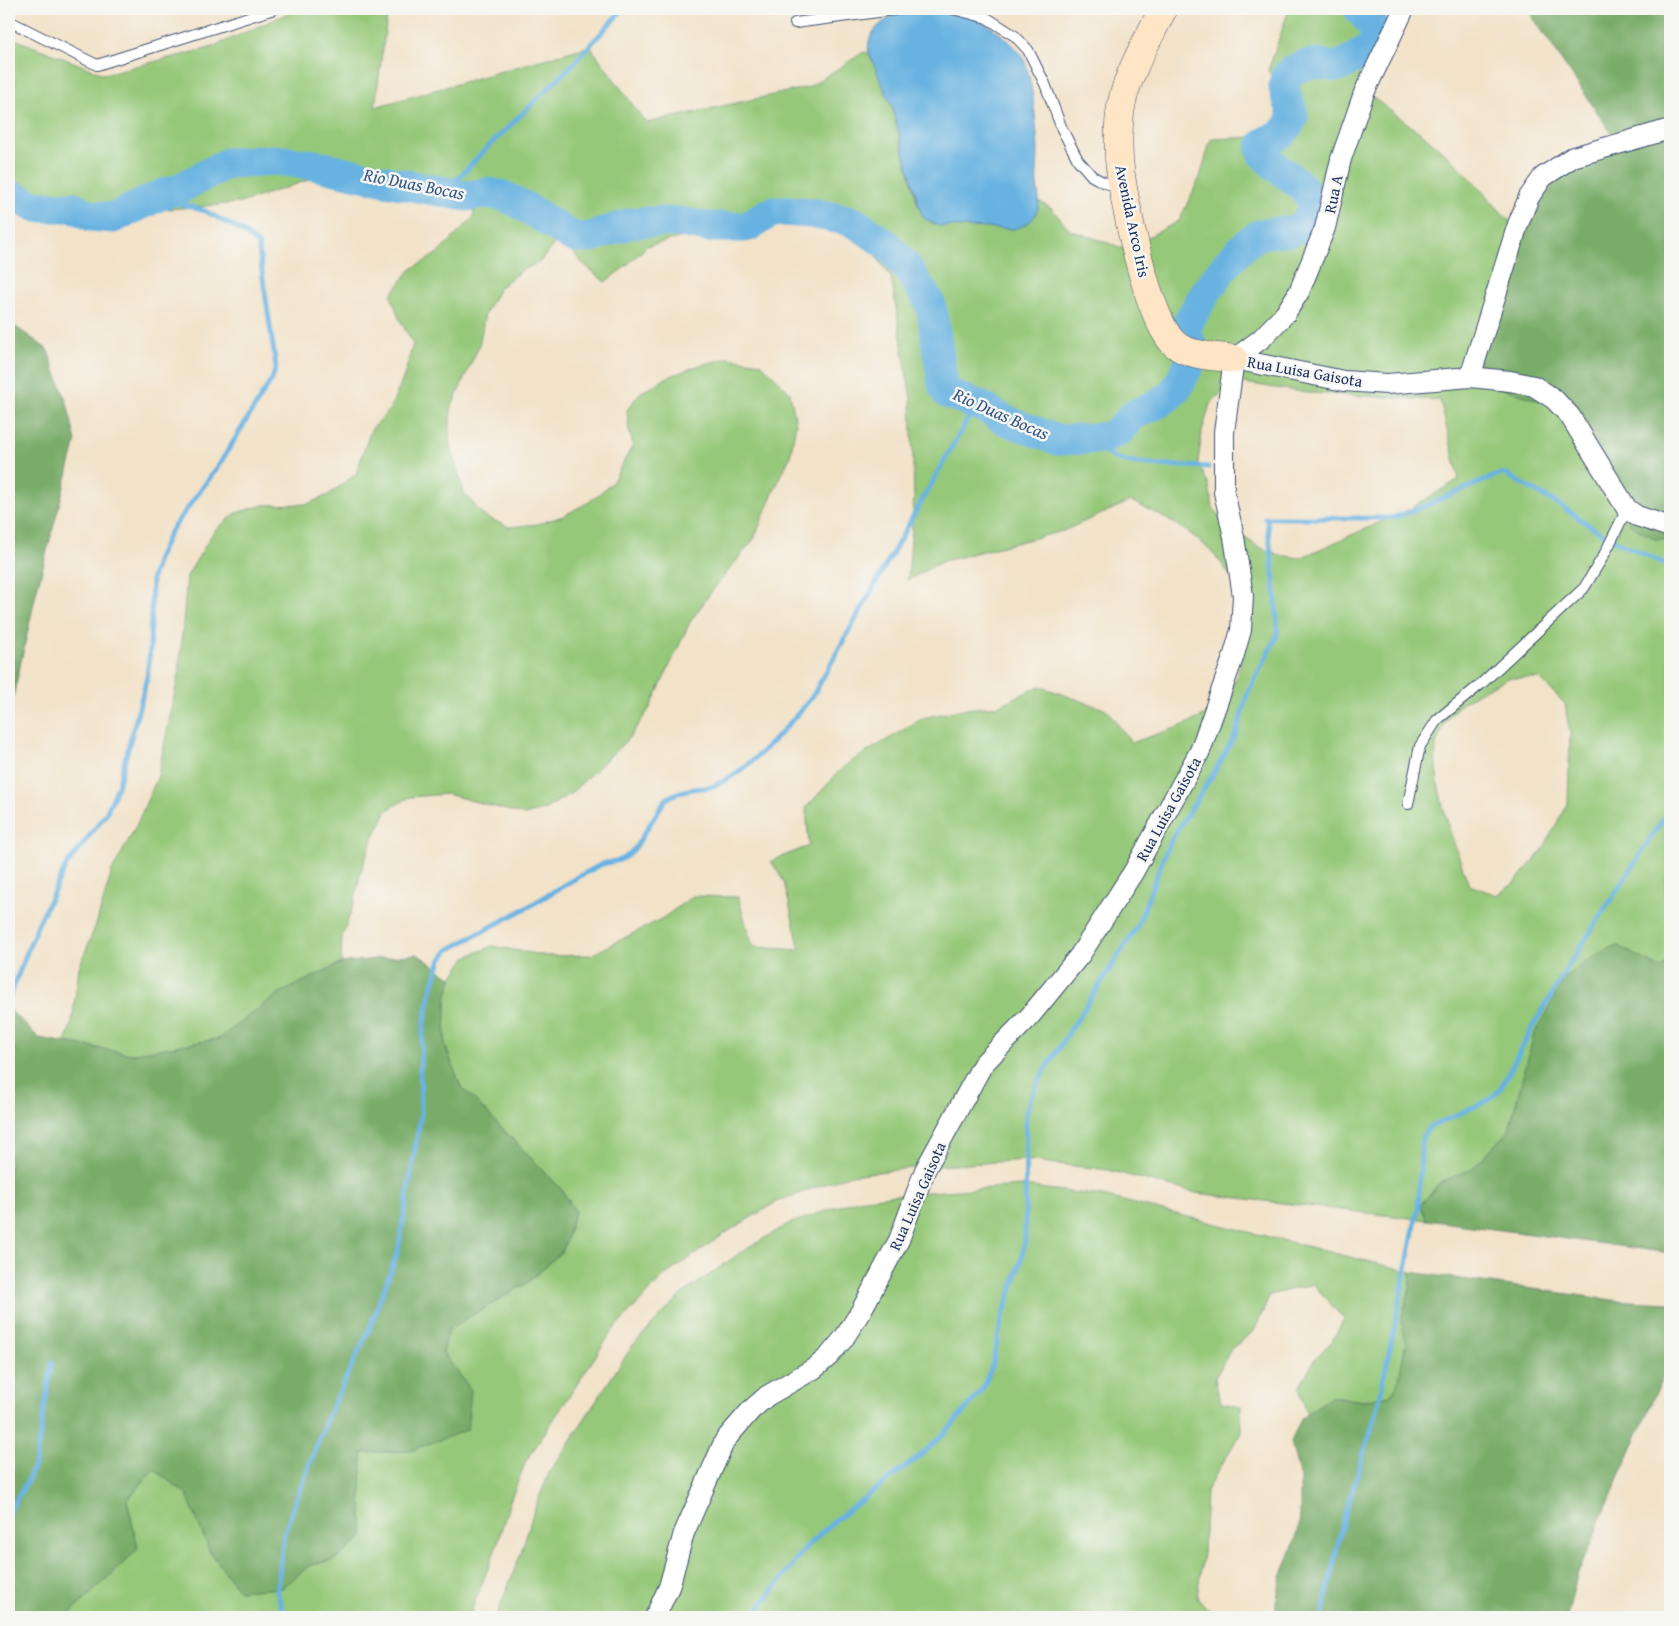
<svg xmlns="http://www.w3.org/2000/svg" width="1679" height="1626" font-family="'Gentium Book Plus',serif">
<style>
.green{fill:#95c878;stroke:#587c6b;fill-rule:evenodd}
.forest{fill:#78ac68;stroke:#4a6e63}
.water{fill:#68b2e1;stroke:#4270a0}
.lines{fill:none;stroke-linecap:round;stroke-linejoin:round}
.stream{stroke:#68b2e1;stroke-width:5}
.river{stroke:#68b2e1;stroke-width:31}
.lane-casing{stroke:#3b4a6e;stroke-width:12}
.street-casing{stroke:#3b4a6e;stroke-width:22}
.secondary-casing{stroke:#3b4a6e;stroke-width:29}
.lane{stroke:#fff;stroke-width:10}
.street{stroke:#fff;stroke-width:20}
.secondary{stroke:#fde5c5;stroke-width:28}
.labels{text-anchor:middle;stroke-width:5;stroke-linejoin:round;paint-order:stroke}
.street-label{font-size:16px;fill:#1b2f5e;stroke:#f6f6f2}
.water-label{font-size:18px;font-style:italic;fill:#325685;stroke:#f6f6f2}
</style>
<rect width="100%" height="100%" fill="#f6f6f2"/>
<filter id="ink" filterUnits="userSpaceOnUse"><feTurbulence type="fractalNoise" baseFrequency=".02" numOctaves="2"/><feDisplacementMap in="SourceGraphic" scale="10" xChannelSelector="R" yChannelSelector="G"/><feConvolveMatrix kernelMatrix="1 2 1 2 8 2 1 2 1" color-interpolation-filters="sRGB"/></filter>
<filter id="wash" filterUnits="userSpaceOnUse"><feTurbulence type="fractalNoise" baseFrequency=".0096" numOctaves="4" result="noise"/><feDisplacementMap in="SourceGraphic" scale="20" xChannelSelector="R" yChannelSelector="G"/><feGaussianBlur stdDeviation="1.12" result="paint"/><feColorMatrix in="noise" values="0 0 0 0 0 0 0 0 0 0 0 0 0 0 0 0 0 1.4 0 .05"/><feComposite in="paint" operator="in"/></filter>
<g filter="url(#wash)">
<rect width="100%" height="100%" fill="#f2e2c8"/>
<g class="green">
<path d="M298 9H388L375 107 590 46 646 123 809 87 864 52 869 53 892 107 918 206 1038 209 1039 201 1052 209 1070 230 1125 249 1179 221 1200 177 1211 139 1279 136 1294 103 1268 71 1289 9H1388L1369 54 1361 89 1426 137 1461 168 1514 226 1474 379 1550 404 1655 539 1670 540V868L1666 878 1665 907 1670 922V960L1661 968 1616 946 1534 1035 1509 1130 1472 1170 1440 1182 1421 1205 1427 1220 1196 1193 1108 1170 1025 1160 911 1168 851 1175 778 1201 727 1232 665 1275 613 1330 526 1461 510 1501 497 1545 469 1617H66L138 1549 127 1500 154 1469 187 1495 210 1552 282 1588 310 1565 336 1559 363 1537 361 1496 362 1453 410 1451 471 1390 443 1353 449 1329 527 1283 544 1268 563 1250 575 1211 561 1189 460 1085 445 1045 446 999 452 978 466 957 492 946 547 956 591 955 663 918 693 896 738 897 753 947 800 950 784 882 771 861 809 846 806 808 844 766 923 718 963 709 998 706 1039 686 1107 710 1132 743C1161 731 1200 725 1222 701 1238 684 1242 661 1242 638 1241 625 1243 608 1241 596 1239 590 1234 584 1232 579 1207 537 1173 522 1131 501L1063 531 943 561 908 580 914 497 911 400 891 277 848 217 746 221 647 246 625 267 605 282 582 263 560 236 540 262 522 270 499 288 485 314 479 346 451 408 449 441 464 493 484 516 509 527 538 524 563 516 589 502 612 483 633 445 629 430 627 410 640 393 668 377 700 365 728 358 761 363 790 393 796 423 790 457 772 495 754 539 712 591 690 622 650 708 629 738 570 794 545 809 525 815 447 794 410 797 387 810 374 836 362 868 353 907 342 936 341 963 280 993 218 1039 131 1054 65 1042 72 1022 79 968 97 922 112 871 136 826 158 776 179 672 187 576 214 531 236 513 263 505 307 504 328 495 356 474 371 430 390 409 404 376 413 344 399 318 391 295 410 270 438 253 473 218 475 200 478 187 473 183 341 169 240 203 40 220 9 213V37L104 74 210 48ZM1256 359 1238 382 1308 393 1440 400 1459 479 1410 509 1300 558 1279 555 1257 546 1233 530 1213 508 1209 486 1198 462 1202 432 1210 404ZM1509 678H1539L1565 704 1570 735 1568 802 1542 851 1513 884 1497 895 1469 885C1455 846 1432 787 1436 745 1437 739 1447 719 1451 714 1464 698 1490 687 1509 678Z"/>
<path d="M1023 1186 1103 1196 1411 1272 1410 1289 1401 1320 1406 1342 1398 1384 1390 1395 1364 1401 1331 1397 1307 1414 1299 1388 1315 1359 1332 1341 1344 1319 1313 1284 1270 1295 1254 1331 1231 1349 1215 1378 1220 1403 1241 1406V1432L1206 1491 1203 1553 1197 1597 1215 1617H496L521 1553 534 1510 549 1473 633 1345 681 1295 740 1253 788 1224 857 1200 913 1193Z"/>
</g>
<g class="forest">
<path d="M1527 9H1670V540L1655 539 1632 526 1577 438 1550 404 1474 379 1526 191 1613 142 1612 134Z"/>
<path d="M9 322 47 349 67 403 76 441 37 589 9 716Z"/>
<path d="M1670 868V922C1664 904 1663 885 1670 868Z"/>
<path d="M1616 945 1661 968 1670 960V1253L1427 1220 1420 1205 1441 1182 1472 1169 1509 1130 1534 1035 1566 976 1596 955Z"/>
<path d="M417 954 452 978 446 999 445 1045 460 1085 561 1189 575 1211 563 1250 544 1268 527 1283 449 1329 443 1353 471 1390 467 1430 410 1451 362 1453 361 1496 363 1537 336 1559 310 1565 282 1588 239 1591 210 1552 187 1495 154 1469 127 1500 138 1549 66 1617H9V1009L39 1038 131 1054 218 1039 280 993 341 963Z"/>
<path d="M1411 1272 1612 1300 1670 1303V1360L1577 1575 1567 1617H1272L1274 1616 1281 1577 1298 1533 1300 1515V1478L1291 1442 1301 1418 1331 1397 1364 1401 1390 1395 1398 1384 1406 1342 1401 1320 1410 1289Z"/>
</g>
<path class="water" d="M911 9C920 9 929 8 938 9 970 11 1003 30 1022 56 1032 70 1037 131 1038 150 1038 162 1036 173 1037 185 1038 194 1041 202 1037 211 1033 222 1024 226 1014 229L939 226 925 219 921 213 892 107 869 53C864 28 891 16 911 9Z"/>
<g class="lines">
<g class="stream">
<path d="M445 192 483 152 573 64 623 9"/>
<path d="M1093 438C1098 444 1102 451 1109 455 1127 466 1185 466 1208 467"/>
<path d="M9 998 38 924 66 866 106 814 118 786 147 678 150 650 152 578 159 556 170 532 217 468 272 379 276 367 258 244 242 231 205 211 172 201 141 204"/>
<path d="M9 1512 28 1480 36 1460 52 1362"/>
<path d="M284 1617 277 1590 284 1533 327 1418 369 1330 398 1251 421 1113 420 1068 423 1031 431 990 441 959 448 950 528 907 571 881 602 864 620 860 628 855 635 848 665 800C673 794 685 790 694 789 700 787 707 789 713 786 750 771 786 728 812 697L976 404"/>
<path d="M752 1617 808 1545 837 1519 921 1455 945 1433 974 1400 983 1388 992 1366 1002 1319 1021 1261 1025 1240 1026 1113 1031 1097 1043 1073 1138 925 1166 851 1173 837 1214 773 1236 734 1248 692 1277 636 1278 629 1272 559 1267 521 1265 518H1391L1403 515 1500 474H1505L1558 504 1607 537 1670 566"/>
<path d="M1322 1617 1343 1521 1377 1411 1400 1299 1418 1208 1422 1137 1430 1127 1489 1100 1500 1089 1535 1023 1569 965 1670 808"/>
</g>
<path class="river" d="M9 194 37 207H74L91 216 113 218 163 194 179 189 228 163 275 160 314 165 390 182 467 196 487 193 504 196 522 205 573 237 588 238 632 223 645 222H679L709 227H744L749 226 766 215 773 212 785 211 811 213 847 220 857 224 886 244 906 266 931 305 943 385 947 393 983 407 1005 420 1058 440 1105 438 1119 431 1133 415 1159 403 1169 396 1178 386 1189 365 1192 353V347L1185 331 1186 327C1200 299 1229 254 1256 237 1273 226 1296 242 1310 215 1312 211 1314 206 1312 201 1303 179 1269 168 1261 149L1264 143 1283 133 1293 118C1293 107 1285 97 1284 87 1284 70 1303 64 1317 64 1325 64 1332 68 1341 66L1374 46C1381 30 1368 20 1359 9"/>
</g>
</g>
<g filter="url(#ink)">
<g class="lines">
<g class="lane-casing">
<g id="lane">
<path d="M953 9 987 18 1015 36 1028 50 1045 84 1062 129 1078 160 1092 176 1101 181 1119 188"/>
<path d="M9 21 97 65 274 9"/>
<path d="M795 23 901 9"/>
<path d="M1408 804 1420 746 1437 720 1481 684 1584 588 1604 555 1627 509"/>
</g>
</g>
<g class="street-casing">
<g id="street">
<path d="M1234 359 1344 381 1387 384 1470 377 1510 381 1534 386 1554 399 1570 416 1627 509 1637 516 1670 527"/>
<path d="M1234 359 1261 339 1285 314 1299 292 1325 228 1341 159 1364 93 1404 9"/>
<path d="M1470 377 1518 224 1529 197 1543 177 1573 157 1670 129"/>
<path d="M655 1617 669 1587 684 1533 725 1440 751 1410 767 1396 815 1368 829 1356 844 1338 861 1311 899 1240 925 1170 983 1064 1030 1016 1080 955 1134 871 1200 751 1233 658 1241 630 1243 596 1234 537 1224 492V432L1234 359"/>
</g>
</g>
<g class="secondary-casing">
<path id="secondary" d="M1163 9C1149 38 1129 70 1122 102 1118 120 1118 140 1119 159 1122 195 1148 324 1176 345 1190 356 1216 356 1234 359"/>
</g>
<use href="#lane" class="lane"/>
<use href="#street" class="street"/>
<use href="#secondary" class="secondary"/>
</g>
</g>
<g class="labels">
<g class="street-label">
<text transform="translate(1333 194) rotate(-78)" y="6">Rua A</text>
<text transform="translate(1133 221) rotate(78)" y="6">Avenida Arco Iris</text>
<text transform="translate(1305 371) rotate(10)" y="6">Rua Luisa Gaisota</text>
<text transform="translate(1168 809) rotate(-61)" y="6">Rua Luisa Gaisota</text>
<text transform="translate(917 1196) rotate(-66)" y="6">Rua Luisa Gaisota</text>
</g>
<g class="water-label">
<text transform="translate(414 184) rotate(11)" y="6">Rio Duas Bocas</text>
<text transform="translate(1001 414) rotate(24)" y="6">Rio Duas Bocas</text>
</g>
</g>
<rect width="1679" height="1626" fill="none" stroke="#f6f6f2" stroke-width="30"/>
</svg>
